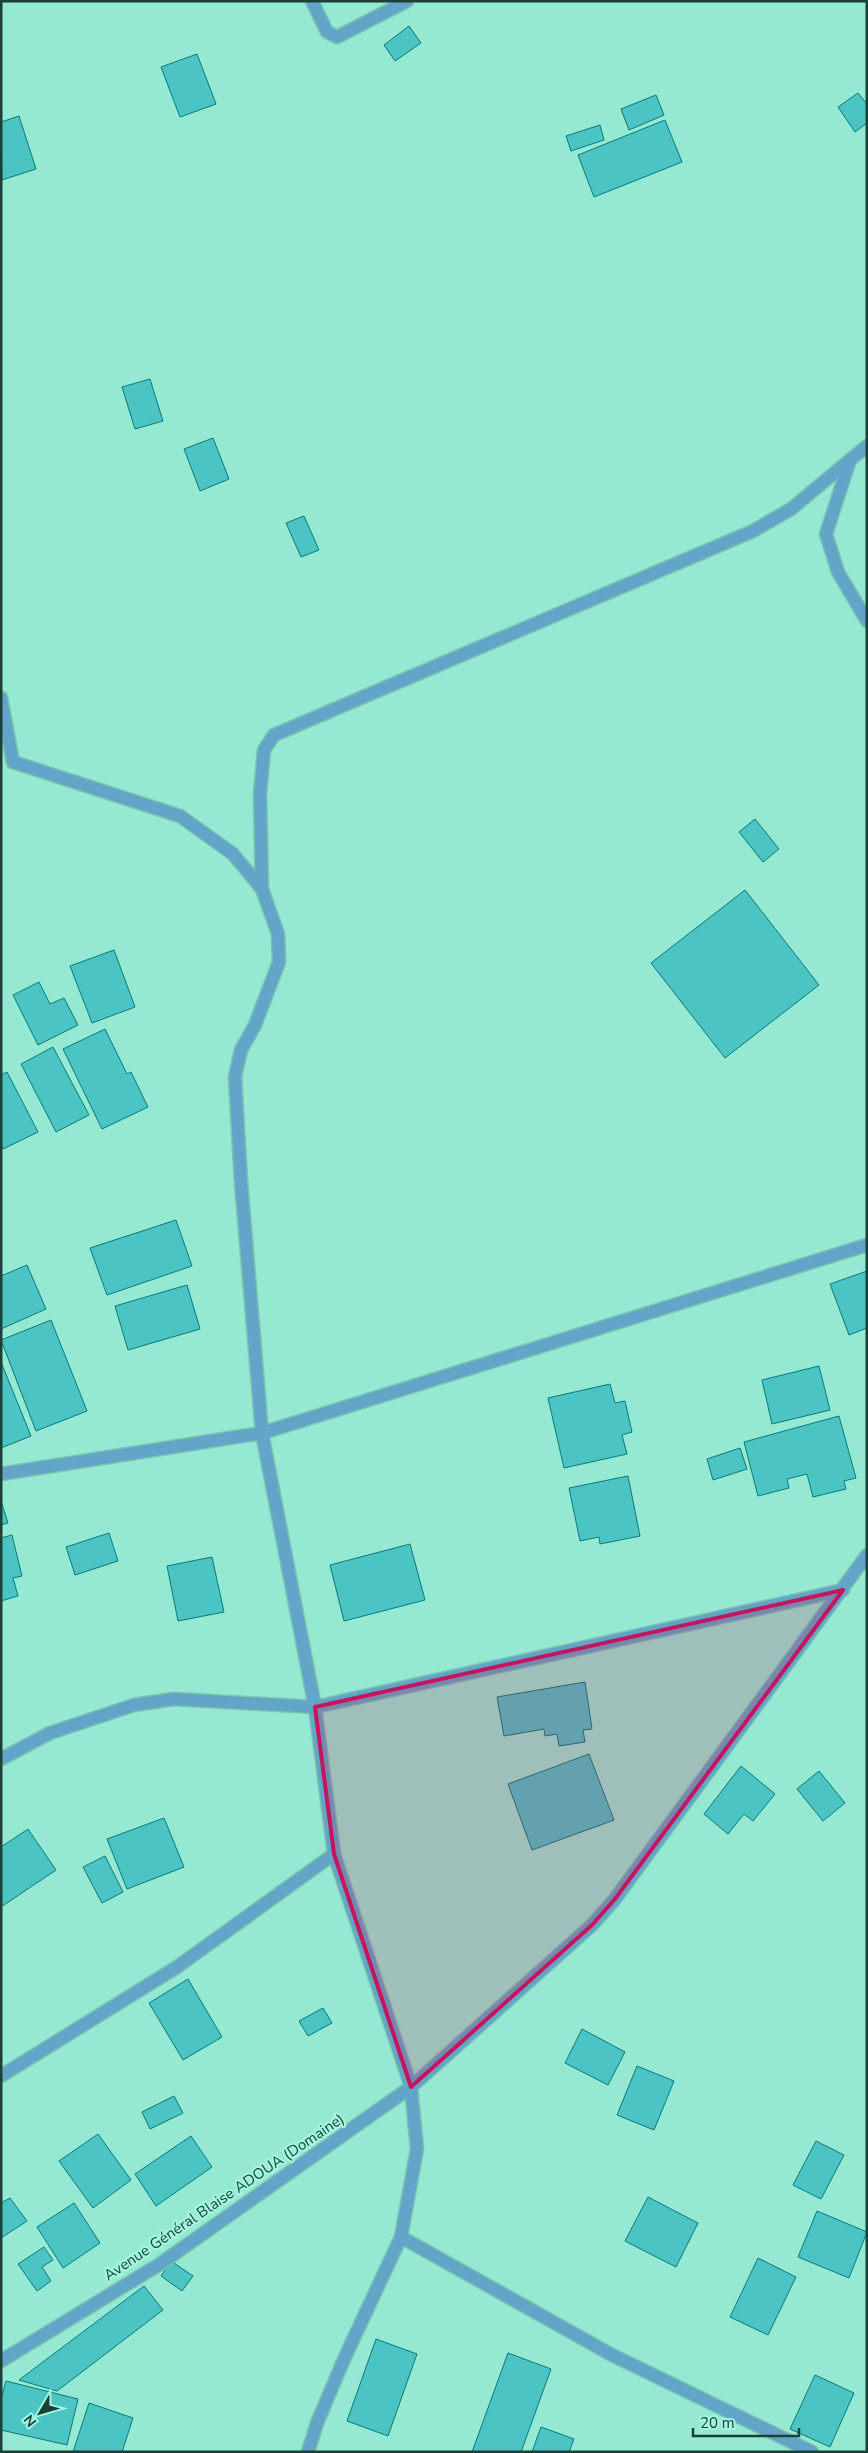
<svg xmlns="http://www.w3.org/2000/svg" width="868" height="2453" font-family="'Nunito Sans',sans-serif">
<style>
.building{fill:#4cc4c3;stroke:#077a7a}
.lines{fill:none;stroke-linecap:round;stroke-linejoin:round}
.minor-casing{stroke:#7ac4b0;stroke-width:15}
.minor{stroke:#63a4c9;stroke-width:12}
.marked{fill:#c2185b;fill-opacity:0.2;stroke:#c2185b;stroke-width:4;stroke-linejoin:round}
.labels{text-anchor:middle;stroke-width:4.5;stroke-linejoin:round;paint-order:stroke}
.street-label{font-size:15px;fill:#1c4037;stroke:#a2f6df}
</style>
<rect width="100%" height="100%" fill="#95e9d2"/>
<g class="building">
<path d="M409 26 421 43 395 61 384 45Z"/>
<path d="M197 54 216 104 180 117 161 67Z"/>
<path d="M858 93 867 104V123L855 132 838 107Z"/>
<path d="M656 95 664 115 629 130 621 109Z"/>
<path d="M19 116 36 169 2 180 1 122Z"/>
<path d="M665 120 682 162 594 197 578 155Z"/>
<path d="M600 125 604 140 571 151 566 136Z"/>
<path d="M150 379 163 421 135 429 122 387Z"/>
<path d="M213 438 229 479 200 491 184 449Z"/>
<path d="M304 516 319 550 301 557 286 523Z"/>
<path d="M755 819 779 849 763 862 739 832Z"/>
<path d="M745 890 819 985 725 1058 651 963Z"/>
<path d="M114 950 135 1007 92 1023 70 966Z"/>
<path d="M39 982 50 1004 64 998 78 1025 38 1045 13 995Z"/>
<path d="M105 1029 127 1074 131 1072 148 1107 102 1129 63 1049Z"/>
<path d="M53 1047 89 1115 56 1132 21 1064Z"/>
<path d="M7 1072 38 1132 3 1149 1 1145V1075Z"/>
<path d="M176 1220 192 1266 107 1295 90 1248Z"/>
<path d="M27 1265 46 1309 1 1329V1276Z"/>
<path d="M867 1271V1328L849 1335 830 1284Z"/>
<path d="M187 1285 200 1329 128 1350 115 1306Z"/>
<path d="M51 1320 87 1411 36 1431 1 1340Z"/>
<path d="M1 1362 31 1436 1 1448Z"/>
<path d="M819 1366 830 1410 772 1424 762 1380Z"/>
<path d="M610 1384 615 1403 625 1401 632 1432 622 1435 627 1454 564 1468 548 1398Z"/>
<path d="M839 1416 856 1478 844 1481 846 1489 813 1497 807 1474 787 1479 789 1488 758 1496 744 1442Z"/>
<path d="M740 1448 747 1469 713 1480 707 1459Z"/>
<path d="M628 1476 640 1536 600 1544 599 1537 580 1541 569 1488Z"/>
<path d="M1 1501 8 1523 1 1525Z"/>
<path d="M109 1533 118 1561 75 1575 66 1547Z"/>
<path d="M12 1535 22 1576 13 1578 18 1596 1 1601V1538Z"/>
<path d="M410 1544 425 1600 344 1621 330 1565Z"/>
<path d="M212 1557 224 1612 178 1621 167 1566Z"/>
<path d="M585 1682 592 1729 583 1730 585 1742 559 1746 557 1734 545 1736 544 1729 504 1736 497 1697Z"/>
<path d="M589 1754 614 1820 532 1850 508 1784Z"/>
<path d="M741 1766 775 1794 753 1821 744 1814 728 1834 704 1814Z"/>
<path d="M819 1771 845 1803 823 1821 797 1789Z"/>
<path d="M164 1818 184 1867 127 1889 107 1839Z"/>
<path d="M28 1829 56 1870 1 1907V1847Z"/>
<path d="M105 1856 123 1892 102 1903 83 1867Z"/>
<path d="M188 1979 222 2037 183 2060 149 2003Z"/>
<path d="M323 2008 332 2023 308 2036 299 2021Z"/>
<path d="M582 2029 625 2052 608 2085 565 2063Z"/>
<path d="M637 2066 674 2081 654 2130 617 2115Z"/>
<path d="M174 2096 183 2113 150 2129 142 2112Z"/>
<path d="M98 2134 131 2180 93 2208 59 2161Z"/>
<path d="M191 2136 212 2167 156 2206 135 2174Z"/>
<path d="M816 2141 844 2155 821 2199 793 2185Z"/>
<path d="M648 2197 698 2223 676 2267 625 2241Z"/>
<path d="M10 2198 27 2221 1 2238V2203Z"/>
<path d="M74 2203 100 2243 63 2268 37 2227Z"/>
<path d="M817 2211 867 2232 849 2278 798 2257Z"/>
<path d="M44 2247 53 2260 42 2267 51 2281 37 2291 18 2264Z"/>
<path d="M758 2258 796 2277 768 2335 730 2317Z"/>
<path d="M171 2261 193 2276 182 2291 161 2276Z"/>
<path d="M144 2286 163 2310 57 2391 19 2380Z"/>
<path d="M376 2339 417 2354 388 2436 347 2421Z"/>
<path d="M508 2353 551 2369 521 2452H472Z"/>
<path d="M815 2375 854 2393 830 2447 790 2429Z"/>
<path d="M6 2381 78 2399 67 2445 1 2430V2400Z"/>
<path d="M89 2403 133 2418 122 2452H73Z"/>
<path d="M541 2427 574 2439 569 2452H532Z"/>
</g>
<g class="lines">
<g class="minor-casing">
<g id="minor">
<path d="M312 1 327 32 337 37 407 1"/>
<path d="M867 446 850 460 826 534 838 572 867 621"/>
<path d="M1 698 13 762 180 816 233 854 262 889 278 934 279 962 255 1025 241 1050 235 1077 241 1182 262 1433 315 1707 334 1854 411 2087 417 2149 401 2237 345 2357 317 2423 308 2452"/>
<path d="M262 889 260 794 264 750 274 735 753 531 791 509 850 460"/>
<path d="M1 1474 262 1433 867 1245"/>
<path d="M1 1759 50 1733 134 1705 174 1699 315 1707 843 1590"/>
<path d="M1 2076 177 1967 334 1854"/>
<path d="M401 2237 612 2355 812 2452"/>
<path d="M1 2361 160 2264 411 2087 592 1925 615 1899 867 1555"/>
</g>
</g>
<use href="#minor" class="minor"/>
</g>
<path class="marked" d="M843 1590 615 1899 592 1925 411 2087 334 1854 315 1707Z"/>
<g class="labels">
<g class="street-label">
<text transform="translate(224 2197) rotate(-34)" y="5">Avenue Général Blaise ADOUA (Domaine)</text>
</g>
</g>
<rect width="868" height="2453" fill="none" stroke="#1c4037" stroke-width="5"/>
<g transform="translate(40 2413) rotate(232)" stroke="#a2f6df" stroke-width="4" paint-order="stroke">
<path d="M0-4L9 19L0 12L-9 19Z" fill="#1c4037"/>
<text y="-8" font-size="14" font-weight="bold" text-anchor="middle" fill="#1c4037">N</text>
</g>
<path d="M693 2428v8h106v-8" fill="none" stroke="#1c4037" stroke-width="2.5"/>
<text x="700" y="2428" font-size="15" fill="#1c4037" stroke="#a2f6df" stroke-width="4" paint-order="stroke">20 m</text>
</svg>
